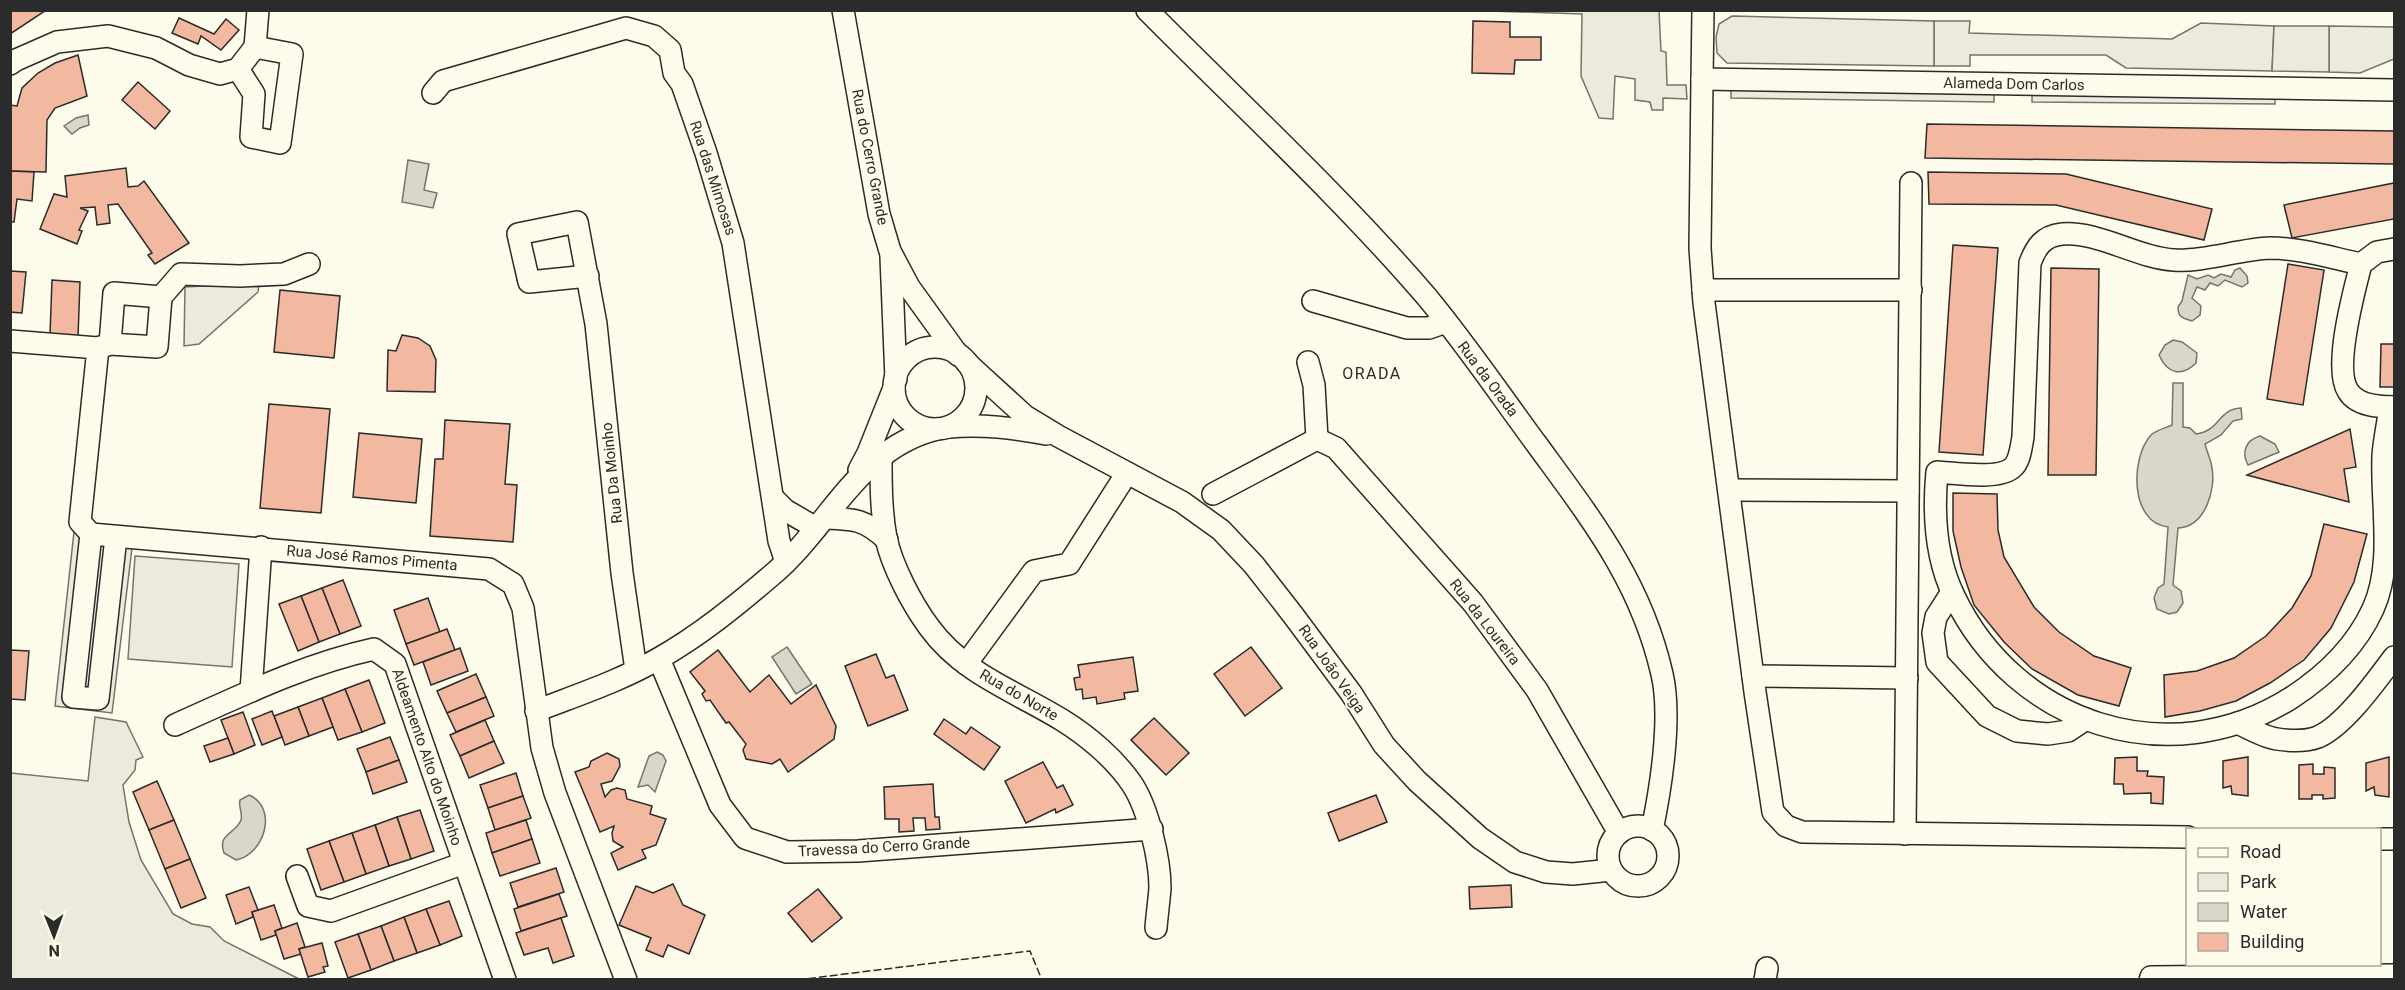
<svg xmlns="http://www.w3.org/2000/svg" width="2405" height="990" font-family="Roboto,sans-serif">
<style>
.green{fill:#ecebdb;stroke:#74746e;stroke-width:1.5}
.parking{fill:#eceadb;stroke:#74746e;stroke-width:1.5}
.water{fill:#d8d7c9;stroke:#74746e;stroke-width:1.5}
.building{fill:#f2b8a0;stroke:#2b2b2b;stroke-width:1.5}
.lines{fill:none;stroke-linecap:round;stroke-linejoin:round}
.minor-casing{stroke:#2b2b2b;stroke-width:24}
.minor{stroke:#fdfbea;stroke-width:21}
.fence{stroke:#2b2b2b;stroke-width:1.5;stroke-dasharray:8 3;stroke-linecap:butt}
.labels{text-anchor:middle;stroke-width:4.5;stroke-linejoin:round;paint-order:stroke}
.street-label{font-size:15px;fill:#2b2b2b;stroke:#fdfbea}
.neighbourhood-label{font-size:16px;letter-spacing:1.5px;fill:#2b2b2b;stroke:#fdfbea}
</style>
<rect width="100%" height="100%" fill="#fdfbea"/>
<g class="green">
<path d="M1934 21H1970L1969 33 2172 39 2201 23 2274 26 2272 71 2126 68 2106 55H1970V66H1934Z"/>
<path d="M2329 26 2394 27V59L2360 73 2329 72Z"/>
<path d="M259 283 258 292 199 344 184 346 185 287Z"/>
<path d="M135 556 239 564 232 667 128 659Z"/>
<path d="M95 717 126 722 143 757 136 760 135 770 123 785 129 822 141 860 173 914 192 924 210 927 224 941 299 979H11V773L88 781Z"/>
</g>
<g class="parking">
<path d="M1490 11H1659L1661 51 1666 52 1667 85H1686L1687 99 1663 98V110H1652L1650 102 1635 100V79L1615 76 1613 119 1599 118 1581 76 1582 14Z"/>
<path d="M1732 16 1934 21V66L1727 63 1717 53 1716 37 1719 24Z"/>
<path d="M2274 26H2329V72L2272 71Z"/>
<path d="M1731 90 1994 94V102L1731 98Z"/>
<path d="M2032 94 2275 96V104L2032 102Z"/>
<path d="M74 532 132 548 112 713 55 706Z"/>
</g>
<g class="water">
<path d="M88 115 89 125 80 128 72 134 64 126 76 118Z"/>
<path d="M408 160 429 164 424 190 437 193 433 208 402 202Z"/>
<path d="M2240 268 2247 276 2248 283 2242 287 2225 280 2218 286 2210 283 2205 290 2197 287 2192 298 2201 306 2200 315 2192 321C2183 318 2178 318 2178 307L2182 301 2188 275 2197 279 2208 275 2214 278 2221 274 2231 277 2235 270Z"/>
<path d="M2173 340 2182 342 2197 353 2196 363C2181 378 2167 373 2159 355L2165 345Z"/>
<path d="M2173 383H2183V427L2190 428 2196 434C2220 431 2218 409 2241 408L2242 419 2233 421 2221 435 2205 444C2207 452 2211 460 2212 468 2216 490 2205 527 2178 528L2173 585 2181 591 2183 603 2177 612 2169 614 2157 609 2154 598 2158 588 2164 584 2168 527C2130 523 2130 458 2151 435 2156 430 2166 428 2172 425Z"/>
<path d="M2260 436 2275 444 2279 452 2248 465C2241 452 2246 440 2260 436Z"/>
<path d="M787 647 812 684 796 694 772 657Z"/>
<path d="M657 752 663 755 666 761 655 792 648 785 638 787 649 756Z"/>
<path d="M249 795C279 808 264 855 236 860L224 853C217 833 236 834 241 820 243 812 238 807 240 800Z"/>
</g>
<g class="building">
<path d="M10 10H44L45 11 10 34Z"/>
<path d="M179 18 214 34 226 19 239 30 221 50 201 36 198 44 172 33Z"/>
<path d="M1473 21 1510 22V37H1541V60H1515L1514 74 1472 73Z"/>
<path d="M78 55 87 96 55 108 47 120 46 172 10 171V105L17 106 22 88 38 73 55 63Z"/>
<path d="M138 82 170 111 155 129 122 100Z"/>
<path d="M1927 124 2394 131V164L1925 158Z"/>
<path d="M126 168 128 187 138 186 144 181 189 243 155 264 148 255 152 253 118 204 108 205 110 223 97 225 95 207 80 208 88 211 79 230 82 231 77 244 40 229 54 194 67 197 65 176Z"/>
<path d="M10 171 34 172 32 201 17 199 14 222H10Z"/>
<path d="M1928 172 2066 174 2212 209 2204 240 2056 205 1929 204Z"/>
<path d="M2394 183V219L2292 238 2284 205Z"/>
<path d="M1953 245 1998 248 1983 455 1939 452Z"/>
<path d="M2288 264 2324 270 2303 405 2267 399Z"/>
<path d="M2051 268 2099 269 2096 475H2048Z"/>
<path d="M10 271 26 272 22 313 10 312Z"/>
<path d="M52 280 80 282 78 337 50 334Z"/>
<path d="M280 290 340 296 334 358 274 352Z"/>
<path d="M402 335 418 338 430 346 436 360 435 392 387 391 388 350 396 351Z"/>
<path d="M2381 344H2394V387H2380Z"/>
<path d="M269 404 330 409 321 513 260 508Z"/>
<path d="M445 420 510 424 505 484 517 485 513 542 430 536 435 459H443Z"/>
<path d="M2350 429 2356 467 2344 469 2349 502 2247 475Z"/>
<path d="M359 433 422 439 416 503 353 497Z"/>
<path d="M1953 493 1997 494 1998 530 2004 557 2034 607 2059 632 2094 656 2131 668 2119 706 2078 695 2032 669 2004 642 1974 605 1961 567 1953 531Z"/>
<path d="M2324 524 2367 534 2354 582 2331 628 2304 660 2270 683 2236 701 2200 711 2165 717 2164 675 2197 671 2234 658 2266 636 2292 608 2311 576Z"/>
<path d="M343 580 361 626 340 634 322 588Z"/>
<path d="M322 588 340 634 319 642 301 596Z"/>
<path d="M301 596 319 642 298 651 279 604Z"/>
<path d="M428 598 440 632 406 644 394 610Z"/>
<path d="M447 629 455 650 414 665 406 644Z"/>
<path d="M1251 647 1282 688 1245 716 1214 674Z"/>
<path d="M460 648 468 671 431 685 423 662Z"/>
<path d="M10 650 29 651 25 700 10 699Z"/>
<path d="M718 650 750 692 769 675 791 704 816 685 836 726 834 739 788 772 780 759 772 764 746 759 743 750 746 744 729 722 726 723 710 700 706 701 702 694 705 691 690 672Z"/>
<path d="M876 654 886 678 894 675 908 710 868 726 845 666Z"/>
<path d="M1133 657 1138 691 1124 693 1125 699 1097 704 1096 697 1083 699 1082 689 1076 690 1074 678 1080 677 1078 665Z"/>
<path d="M476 674 486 697 447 713 437 691Z"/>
<path d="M369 680 385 723 362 732 345 689Z"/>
<path d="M345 689 362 732 338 740 322 698Z"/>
<path d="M486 697 494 716 456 732 447 713Z"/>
<path d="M322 698 333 727 309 736 298 707Z"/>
<path d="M298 707 309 736 285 745 274 716Z"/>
<path d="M272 711 282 737 262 745 252 719Z"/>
<path d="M243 712 255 745 234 754 221 720Z"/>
<path d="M1154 718 1189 753 1166 775 1131 740Z"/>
<path d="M944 719 966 734 971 727 1000 747 984 770 934 734Z"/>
<path d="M485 720 494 741 460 756 450 735Z"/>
<path d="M390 737 399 760 366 772 357 749Z"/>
<path d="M228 738 234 754 210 762 204 746Z"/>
<path d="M494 741 504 763 469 778 460 756Z"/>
<path d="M607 753 619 759 620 766 612 781 601 784 605 797 611 790 617 788 625 790 627 799 652 806 650 814 666 819 656 845 642 850 646 858 618 870 611 853 623 847 613 841 612 833 614 826 600 832 575 772 589 767 591 761Z"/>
<path d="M2137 757V771H2148L2147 776 2164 777 2163 804 2151 803V793L2124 794 2123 784H2114L2115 758Z"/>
<path d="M2248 757V796L2232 794 2231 786 2223 788V761Z"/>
<path d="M2389 757V797L2375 795 2374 787 2366 791V763Z"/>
<path d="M399 760 407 782 373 794 366 772Z"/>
<path d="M1043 762 1057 788 1063 785 1073 805 1056 813 1055 809 1026 823 1005 781Z"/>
<path d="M2313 764V774H2324V767L2335 768V798L2323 799V795H2312V799H2299V765Z"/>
<path d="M516 773 523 796 488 808 480 785Z"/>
<path d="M157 781 174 820 149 830 133 792Z"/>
<path d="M933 784 935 817H939L940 829 926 830 925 818H913L914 831 899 832V819H885L884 787Z"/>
<path d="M1376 795 1387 822 1339 841 1328 813Z"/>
<path d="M523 796 531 818 495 830 488 808Z"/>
<path d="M420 810 434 851 411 859 397 817Z"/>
<path d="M397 817 411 859 389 866 375 825Z"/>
<path d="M174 820 190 859 165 869 149 830Z"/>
<path d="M526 820 532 839 492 853 486 833Z"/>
<path d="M375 825 389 866 366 874 352 833Z"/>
<path d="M352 833 366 874 344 882 329 841Z"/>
<path d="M532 839 540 863 500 876 492 853Z"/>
<path d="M329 841 344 882 321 890 307 849Z"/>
<path d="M190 859 206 898 181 908 165 869Z"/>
<path d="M556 868 564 892 518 907 510 883Z"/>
<path d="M673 884 683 905 705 915 689 954 668 945 663 957 646 950 651 938 619 925 636 886 653 893Z"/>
<path d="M1511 885 1512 907 1470 909 1469 887Z"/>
<path d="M249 887 258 910 252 912 253 917 236 924 226 895Z"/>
<path d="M818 889 842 918 812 942 788 913Z"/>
<path d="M559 894 567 916 521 931 514 909Z"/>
<path d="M449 901 462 936 440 945 426 909Z"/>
<path d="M274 905 282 928 275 931 276 935 261 940 252 912Z"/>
<path d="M426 909 440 945 417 953 404 917Z"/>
<path d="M404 917 417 953 394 961 381 926Z"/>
<path d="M561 918 574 956 553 963 548 948 524 955 516 933Z"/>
<path d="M297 923 305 947 299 949 301 954 284 959 275 931Z"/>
<path d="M381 926 394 961 371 970 358 934Z"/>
<path d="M358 934 371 970 348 978 335 942Z"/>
<path d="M322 943 328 966 323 967 325 972 308 977 299 949Z"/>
</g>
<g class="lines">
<g class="minor-casing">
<g id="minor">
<path d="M843 10 879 214 890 251 909 287 958 355"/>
<path d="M1147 10C1240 104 1340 196 1426 296 1466 344 1501 396 1538 446 1592 520 1641 582 1662 674 1672 717 1661 787 1652 830"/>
<path d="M1703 10 1702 79 2394 90"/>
<path d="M10 64 16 60 57 42 108 36 156 48 189 65 220 74 238 69 255 47 258 10"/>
<path d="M238 69 254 94 251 137 280 143 292 54 255 47"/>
<path d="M1702 79 1700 248 1704 303 1755 692 1773 812 1786 826 1802 832 2188 837"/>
<path d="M433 93 443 81 626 28 654 36 670 50 674 73 682 84 706 153 733 243 779 541 786 562"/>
<path d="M2394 249 2377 252 2361 264C2354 291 2333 368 2348 391 2357 406 2379 407 2394 407"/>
<path d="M891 257 896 379"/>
<path d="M2361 264C2332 258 2300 248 2270 248 2240 249 2204 262 2174 260 2138 258 2098 231 2062 234 2043 236 2036 247 2030 263L2023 437C2021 447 2020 462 2012 468 1998 480 1955 473 1937 472 1933 514 1935 557 1954 596 2015 724 2169 775 2291 698 2325 676 2356 646 2373 609 2394 563 2381 506 2383 456 2384 440 2388 423 2390 407"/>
<path d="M588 276 529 282 518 234 577 222 596 324 622 573 636 670"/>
<path d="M1703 290H1911"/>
<path d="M161 297 181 274 240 276 284 274 309 264"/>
<path d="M1313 301 1407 328H1429L1446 322"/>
<path d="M10 341 98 348 80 522 91 534 489 569 513 584 523 608 542 748 555 793 626 980"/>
<circle cx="935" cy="388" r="41"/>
<path d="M98 348 110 344 157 347 161 297 114 293 110 344"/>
<path d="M1308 362 1314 385 1317 439"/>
<path d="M967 363 1025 416 1058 436 1182 502 1221 530 1254 565 1293 615 1351 693 1384 745 1417 781 1480 838 1515 862 1546 872 1573 874 1611 870"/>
<path d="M949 427C983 424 1013 428 1046 434"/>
<path d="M881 456C881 483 881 511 886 538 892 566 912 604 929 627 963 674 1015 691 1062 720 1088 736 1115 759 1132 784 1148 808 1160 859 1160 888 1159 901 1157 915 1156 928"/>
<path d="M859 470 868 453 894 388"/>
<path d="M1729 490 1908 491"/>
<path d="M1213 494 1317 439 1336 448 1473 603 1537 690 1619 833"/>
<path d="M774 499 785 510 816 528"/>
<path d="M825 518C854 519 865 519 887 540"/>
<path d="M91 534 73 697 98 699 116 537"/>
<path d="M1952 592 1936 617 1933 633 1937 662 1987 716 2017 731 2048 734 2068 731 2086 719"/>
<path d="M659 659 720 805 745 838 787 852 858 851 1152 829"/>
<path d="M966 664 1034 571 1069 564 1127 473"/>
<path d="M1753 676 1907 678"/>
<path d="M251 691 261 547"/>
<path d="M536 711C577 695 620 681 658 659 699 636 737 605 772 575 830 526 858 448 937 429"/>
<path d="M2238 723C2250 729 2264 737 2277 739 2290 741 2305 742 2318 737 2344 726 2377 680 2394 657"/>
<path d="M175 725C240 696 305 664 374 649L395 664 505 980"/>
<circle cx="1638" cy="856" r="30"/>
<path d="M1905 834 1911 183"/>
<path d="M2380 839H2394"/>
<path d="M297 876 308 906 331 911 464 863"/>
<path d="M1765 980 1767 968"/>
<path d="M2150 980 2151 977 2394 975"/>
</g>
</g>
<use href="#minor" class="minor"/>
<path class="fence" d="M797 980 1030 951 1042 980"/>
</g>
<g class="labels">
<g class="street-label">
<text transform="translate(2014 84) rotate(1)" y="5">Alameda Dom Carlos</text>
<text transform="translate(870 157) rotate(79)" y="5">Rua do Cerro Grande</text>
<text transform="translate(713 178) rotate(72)" y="5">Rua das Mimosas</text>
<text transform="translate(1488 379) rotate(53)" y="5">Rua da Orada</text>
<text transform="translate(612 473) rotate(-96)" y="5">Rua Da Moinho</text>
<text transform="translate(372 558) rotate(5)" y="5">Rua José Ramos Pimenta</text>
<text transform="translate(1485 622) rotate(52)" y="5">Rua da Loureira</text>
<text transform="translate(1332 669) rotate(55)" y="5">Rua João Veiga</text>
<text transform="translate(1019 695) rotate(30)" y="5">Rua do Norte</text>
<text transform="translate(427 757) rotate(71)" y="5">Aldeamento Alto do Moinho</text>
<text transform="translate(884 847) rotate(-3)" y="5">Travessa do Cerro Grande</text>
</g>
<g class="neighbourhood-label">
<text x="1372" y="379">ORADA</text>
</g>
</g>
<rect width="2405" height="990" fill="none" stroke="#2b2b2b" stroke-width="24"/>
<rect x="2186" y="828" width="195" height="138" fill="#fdfbea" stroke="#a9a89e" stroke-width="1.5"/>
<rect x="2198" y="848" width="30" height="9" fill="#fdfbea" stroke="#a9a89e" stroke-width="1.5"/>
<text x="2240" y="858" font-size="18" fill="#2b2b2b">Road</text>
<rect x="2198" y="873" width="30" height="18" fill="#ecebdb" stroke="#a9a89e" stroke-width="1.5"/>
<text x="2240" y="888" font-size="18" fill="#2b2b2b">Park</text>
<rect x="2198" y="903" width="30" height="18" fill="#d8d7c9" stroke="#a9a89e" stroke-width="1.5"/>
<text x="2240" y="918" font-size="18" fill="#2b2b2b">Water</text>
<rect x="2198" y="933" width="30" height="18" fill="#f2b8a0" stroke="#a9a89e" stroke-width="1.5"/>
<text x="2240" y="948" font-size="18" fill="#2b2b2b">Building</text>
<g transform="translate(54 936) rotate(179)" stroke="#fdfbea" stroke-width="4.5" paint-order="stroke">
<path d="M0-4.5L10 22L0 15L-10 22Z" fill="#2b2b2b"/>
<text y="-9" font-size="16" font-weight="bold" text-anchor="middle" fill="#2b2b2b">N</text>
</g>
</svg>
